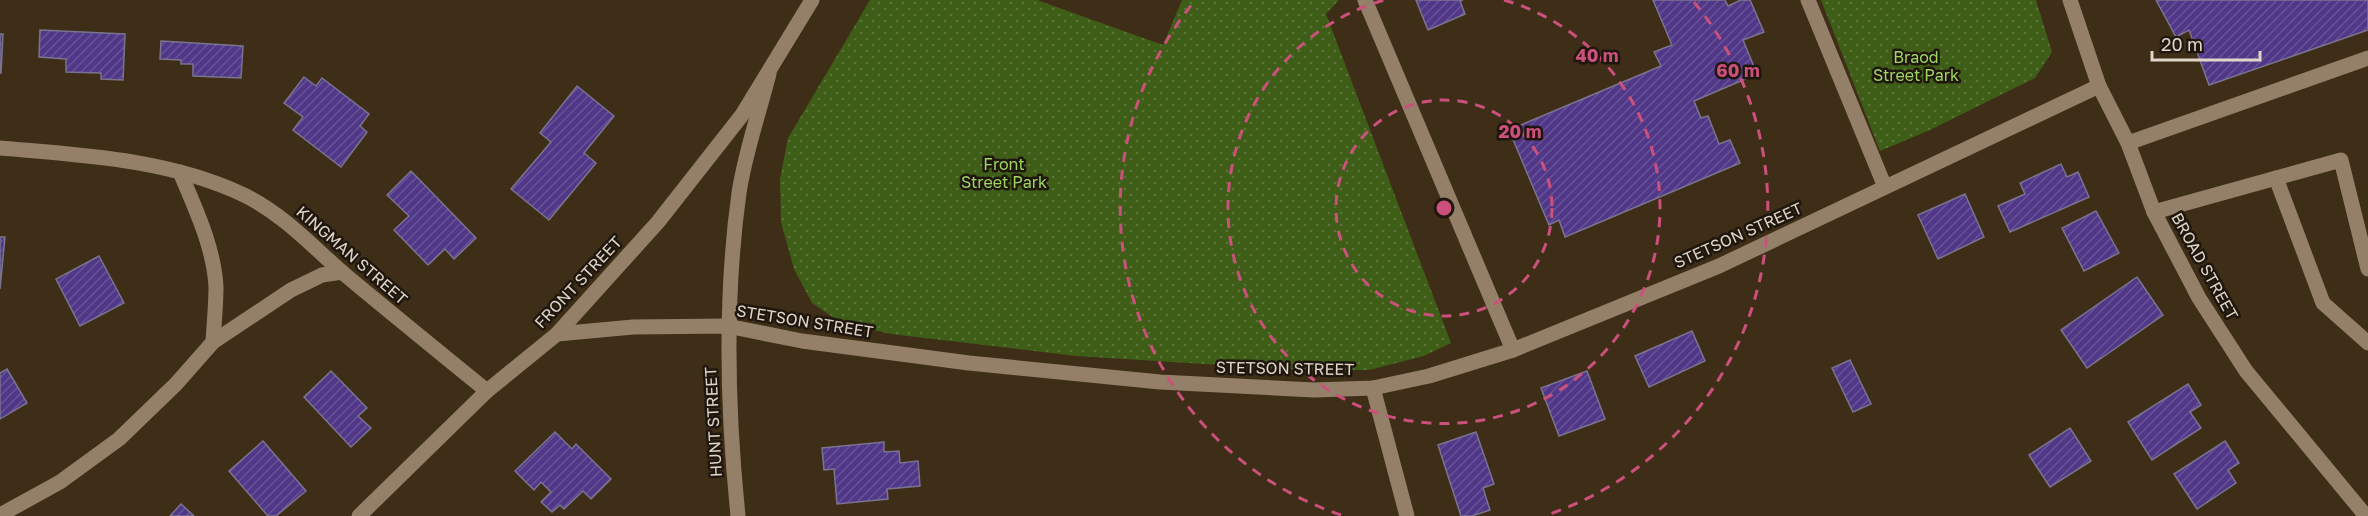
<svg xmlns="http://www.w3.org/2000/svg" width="2368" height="516" font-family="'Golos Text',sans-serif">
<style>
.grass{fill:url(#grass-dots)}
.building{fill:url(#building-hatch);stroke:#7a7490;stroke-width:1.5}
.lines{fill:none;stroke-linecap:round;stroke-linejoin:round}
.lane{stroke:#948068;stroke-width:15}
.street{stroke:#948068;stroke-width:15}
.secondary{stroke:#948068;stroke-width:15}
.ring{fill:none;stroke:#cb517c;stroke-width:3;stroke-dasharray:10 8}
.labels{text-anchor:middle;stroke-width:5;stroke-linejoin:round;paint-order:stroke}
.park-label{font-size:16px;fill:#9fd761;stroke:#1f170e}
.street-label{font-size:16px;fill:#e0d5c8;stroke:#1f170e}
.centre{fill:#cb517c;stroke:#1f170e;stroke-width:3}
.ring-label{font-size:18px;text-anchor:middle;font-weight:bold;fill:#cb517c;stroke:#1f170e;stroke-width:5;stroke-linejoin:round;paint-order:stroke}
</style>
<defs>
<pattern id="grass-dots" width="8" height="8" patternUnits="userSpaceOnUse" patternTransform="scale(1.5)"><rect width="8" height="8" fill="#3e5d17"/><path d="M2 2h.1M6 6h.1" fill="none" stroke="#5a7337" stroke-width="1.8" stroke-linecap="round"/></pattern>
<pattern id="building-hatch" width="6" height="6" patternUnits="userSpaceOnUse" patternTransform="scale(1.5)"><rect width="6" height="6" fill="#503788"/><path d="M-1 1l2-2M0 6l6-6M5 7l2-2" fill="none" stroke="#695397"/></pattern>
</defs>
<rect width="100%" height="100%" fill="#3e2d17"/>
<g class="grass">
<path d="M870 0H1037L1163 45 1182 0H1339L1326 14 1451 343 1424 356 1369 370H1300L1076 356 891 334 842 323 812 303 794 269 781 222 780 179 788 138Z"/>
<path d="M1821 0H2036L2052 52 2035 78 1930 130 1880 151Z"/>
</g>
<g class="building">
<path d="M1416 0H1463L1460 1 1465 14 1428 30Z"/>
<path d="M1653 0H1725L1728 6 1741 0H1750L1764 32 1743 40 1757 74 1694 101 1701 118 1708 116 1719 144 1730 140 1740 163 1565 237 1559 220 1549 225 1509 130 1661 66 1654 52 1672 45Z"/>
<path d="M2156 0H2368V30L2209 85 2189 30 2176 37Z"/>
<path d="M40 30 125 34 123 80 101 79V73L66 72V59L39 57Z"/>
<path d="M0 34H3L1 73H0Z"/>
<path d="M161 41 243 46 241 78 193 76V64H181V60L160 59Z"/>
<path d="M304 77 316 86 322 78 369 114 360 126 367 132 341 167 293 130 303 117 284 103Z"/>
<path d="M577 86 614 116 584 153 596 163 549 220 511 189 551 142 540 133Z"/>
<path d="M2061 164 2067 177 2078 172 2089 197 2010 232 1998 206 2025 194 2020 183Z"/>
<path d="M411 171 476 238 454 259 445 249 428 265 394 230 409 216 387 195Z"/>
<path d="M1965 194 1984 237 1938 259 1918 215Z"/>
<path d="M2096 211 2119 253 2084 271 2062 228Z"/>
<path d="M0 237H5L0 289Z"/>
<path d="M99 256 124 303 80 326 56 279Z"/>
<path d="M2137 277 2163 315 2087 368 2061 330Z"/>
<path d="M1692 331 1705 361 1649 387 1635 356Z"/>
<path d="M1850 360 1871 404 1853 412 1832 368Z"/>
<path d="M7 369 27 403 0 419V373Z"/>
<path d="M331 371 367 408 358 416 371 428 351 447 304 397Z"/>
<path d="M1587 371 1605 419 1559 436 1541 388Z"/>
<path d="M2188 384 2201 405 2190 412 2201 428 2152 460 2128 422Z"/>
<path d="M2070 428 2091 461 2050 487 2029 455Z"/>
<path d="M555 432 572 449 576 444 611 479 591 499 583 491 564 509 560 505 552 512 541 502 551 492 541 482 534 490 515 471Z"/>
<path d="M1476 432 1494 484 1483 488 1490 510 1472 516H1461L1438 445Z"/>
<path d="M263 441 306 491 276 516H268L229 471Z"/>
<path d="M2225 441 2239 463 2228 470 2236 483 2197 509 2174 474Z"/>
<path d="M884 442V452L899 451 900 463 918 461 920 486 887 489 888 499 837 504 834 469 824 470 822 448Z"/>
<path d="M181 504 194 516H170Z"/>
</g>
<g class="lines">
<g class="lane">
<path d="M1365 0 1513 350"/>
<path d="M1808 0 1885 187"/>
<path d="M2128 143 2368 58"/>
<path d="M2276 178 2323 303 2368 343"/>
<path d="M2154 212 2341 160 2368 269"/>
</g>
<g class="street">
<path d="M0 148C81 155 169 159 244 195 283 214 311 245 343 273 391 313 439 352 487 391"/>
<path d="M180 172C195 208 214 247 216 287 216 305 214 324 213 342"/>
<path d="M557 334 633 327 727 326 802 341 969 363 1160 382 1314 390 1373 388 1429 376 1513 350 1719 266 2099 86"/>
<path d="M1373 388 1407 516"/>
<path d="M0 515 60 482 119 439 176 384 213 342 291 290 322 275 342 272"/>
<path d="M738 516C727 408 724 301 739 193 745 153 759 113 769 74"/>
</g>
<g class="secondary">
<path d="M2070 0 2099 86 2128 143 2154 212 2199 298 2246 371 2366 516"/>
<path d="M359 516 487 391 557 334 658 222 742 115 812 0"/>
</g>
</g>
<g class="ring">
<circle cx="1444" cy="208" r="108"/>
<path d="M1504 0A216 216 0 1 1 1384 0"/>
<path d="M1341 515A324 324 0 0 1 1194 2M1694 2A324 324 0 0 1 1547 515"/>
</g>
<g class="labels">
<g class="park-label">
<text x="1916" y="63">Braod<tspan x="1916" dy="18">Street Park</tspan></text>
<text x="1004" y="170">Front<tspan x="1004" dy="18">Street Park</tspan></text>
</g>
<g class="street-label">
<text transform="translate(1738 235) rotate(-24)" y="6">STETSON STREET</text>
<text transform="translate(352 255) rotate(41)" y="6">KINGMAN STREET</text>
<text transform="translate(2205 266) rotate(61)" y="6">BROAD STREET</text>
<text transform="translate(578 282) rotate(-47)" y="6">FRONT STREET</text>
<text transform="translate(805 321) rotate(9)" y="6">STETSON STREET</text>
<text transform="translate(1285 368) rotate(1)" y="6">STETSON STREET</text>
<text transform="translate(713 422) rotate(-93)" y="6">HUNT STREET</text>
</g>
</g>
<circle cx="1444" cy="208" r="9" class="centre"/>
<g class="ring-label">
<text x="1597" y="62">40 m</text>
<text x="1738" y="77">60 m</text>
<text x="1520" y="138">20 m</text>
</g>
<path d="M2152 51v9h108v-9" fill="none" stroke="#e0d5c8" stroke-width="3"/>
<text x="2161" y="51" font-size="18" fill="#e0d5c8" stroke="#1f170e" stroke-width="4.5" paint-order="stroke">20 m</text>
</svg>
